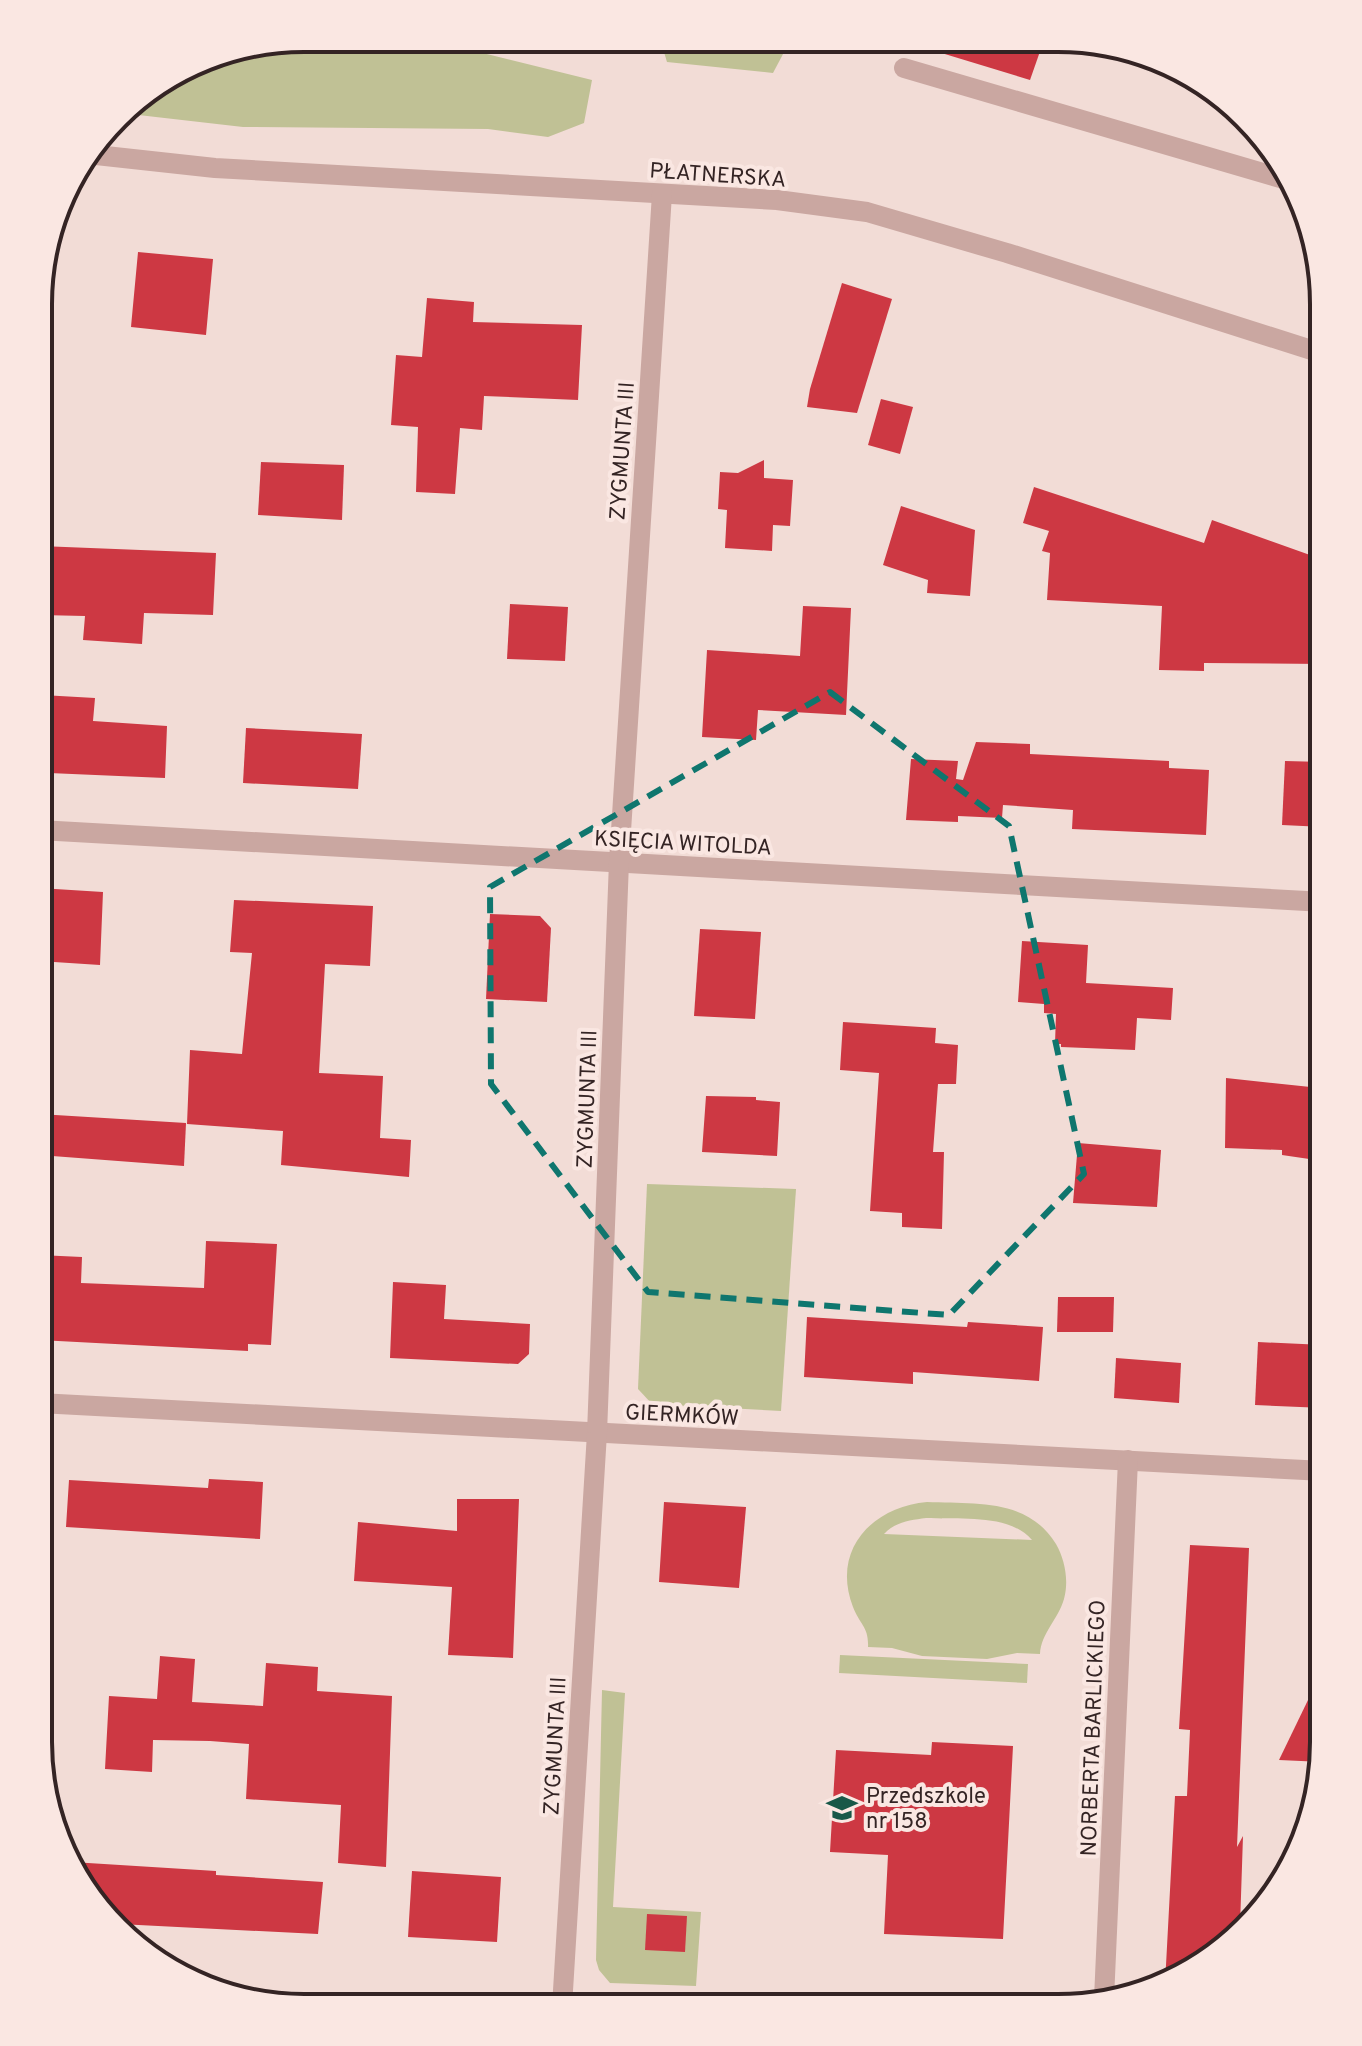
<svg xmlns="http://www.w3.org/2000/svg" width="1362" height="2046" font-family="Overpass,sans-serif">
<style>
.green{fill:#c0c195;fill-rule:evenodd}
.building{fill:#cd3843}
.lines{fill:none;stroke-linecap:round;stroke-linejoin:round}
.minor{stroke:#caa7a1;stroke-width:20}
.marked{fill:none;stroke:#0f766e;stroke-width:6;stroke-dasharray:16 10;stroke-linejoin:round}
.labels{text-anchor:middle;stroke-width:8;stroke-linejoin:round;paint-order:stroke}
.street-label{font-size:22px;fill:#342424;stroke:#fae7e2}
.poi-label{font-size:22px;fill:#342424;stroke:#fae7e2;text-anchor:start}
.rim{fill:none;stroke:#342424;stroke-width:4}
</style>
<rect width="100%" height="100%" fill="#f2dcd6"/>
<g class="green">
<path d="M304 38H422L592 80 584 123 548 137 488 129 243 127 121 113 129 104 218 52Z"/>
<path d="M660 39H791L773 73 667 62Z"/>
<path d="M647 1184 796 1189 781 1411 652 1404 638 1389Z"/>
<path d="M927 1502C975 1504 1028 1498 1056 1544 1065 1560 1069 1581 1064 1599 1058 1620 1041 1633 1040 1654L1017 1653 987 1659 922 1656 892 1648 868 1647C869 1627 860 1625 853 1607 831 1550 872 1507 927 1502ZM926 1518C959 1520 1009 1513 1032 1540L884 1534C895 1522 911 1520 926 1518Z"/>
<path d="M840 1655 1028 1664 1027 1683 839 1673Z"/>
<path d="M602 1690 625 1693 613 1907 701 1912 696 1986 610 1983 599 1970 596 1960Z"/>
</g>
<g class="building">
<path d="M927 40H1044L1030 80 925 48Z"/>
<path d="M138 252 213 259 206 335 131 327Z"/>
<path d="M842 283 892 299 857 413 807 407 810 389Z"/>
<path d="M427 298 474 302 473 322 582 325 578 400 484 396 482 430 460 428 455 494 416 492 418 427 391 425 396 355 422 357Z"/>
<path d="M881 399 913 407 900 454 868 445Z"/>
<path d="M764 460V478L793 480 790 526 773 525 772 551 725 548 727 510 718 509 720 472 738 473Z"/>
<path d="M261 462 344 465 342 520 258 515Z"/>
<path d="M1034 487 1204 543 1212 520 1324 560V664L1204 663V671L1159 670 1162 606 1047 600 1050 553 1042 551 1049 531 1023 523Z"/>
<path d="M901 506 975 530 970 596 927 593 928 580 883 565Z"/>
<path d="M40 546 216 553 213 615 144 613 142 644 83 640 85 616 40 615Z"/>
<path d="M510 604 568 607 565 661 507 659Z"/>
<path d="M803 606 851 608 846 715 758 710 756 740 702 737 707 650 800 656Z"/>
<path d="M42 695 95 698 93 721 167 726 165 778 49 773V761H40Z"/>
<path d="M246 728 362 734 358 789 243 783Z"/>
<path d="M976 742 1030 744V754L1169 761V768L1209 770 1206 835 1072 829 1073 810 1003 805 1002 818 958 816V822L906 820 911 759 958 761 956 779 963 780Z"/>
<path d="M1285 761 1324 762V827L1282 825Z"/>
<path d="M39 888 103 892 100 965 54 962V955L39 954Z"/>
<path d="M234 900 373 906 370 966 325 964 319 1073 383 1076 380 1138 411 1140 409 1177 281 1165 283 1131 187 1124 190 1050 242 1054 252 953 230 952Z"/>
<path d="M490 914 540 916 551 928 547 1002 486 999Z"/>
<path d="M700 929 761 932 755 1019 694 1016Z"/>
<path d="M1022 941 1088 945 1086 983 1173 988 1171 1020 1137 1018 1135 1050 1061 1047V1044H1055L1056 1014 1044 1013V1004L1018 1002Z"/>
<path d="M843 1022 936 1028 935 1043 958 1045 956 1084H938L933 1152H944L942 1229 902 1227V1213L870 1211 879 1073 840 1070Z"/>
<path d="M1226 1078 1320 1088 1316 1160 1282 1155V1150L1225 1148Z"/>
<path d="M706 1096 756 1097V1100L780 1102 777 1156 702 1152Z"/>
<path d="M39 1114 186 1123 184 1166 39 1155Z"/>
<path d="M1078 1143 1161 1150 1157 1207 1073 1203Z"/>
<path d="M206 1241 277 1244 271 1345 248 1344V1351L39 1340V1255L82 1257 81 1283 204 1288Z"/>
<path d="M393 1282 446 1285 444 1319 530 1324 529 1354 518 1364 390 1358Z"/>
<path d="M1058 1297H1114L1113 1332H1057Z"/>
<path d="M807 1317 967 1327 968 1322 1043 1327 1039 1381 913 1372V1384L804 1377Z"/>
<path d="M1258 1342 1324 1345V1408L1255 1405Z"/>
<path d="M1116 1358 1181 1363 1179 1403 1114 1398Z"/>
<path d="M209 1479 263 1482 260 1539 66 1527 69 1480 208 1488Z"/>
<path d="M457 1499H519L513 1658 448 1655 452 1587 354 1581 358 1522 457 1531Z"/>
<path d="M664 1502 746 1507 739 1588 659 1582Z"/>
<path d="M1190 1545 1249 1548 1237 1847 1243 1836 1240 1926 1165 1984 1175 1796H1187L1190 1730 1179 1729Z"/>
<path d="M160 1656 195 1659 192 1702 263 1706 266 1663 318 1667 317 1691 392 1696 386 1867 338 1863 341 1805 246 1799 249 1744 210 1741 153 1740 152 1772 105 1769 109 1696 157 1699Z"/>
<path d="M1323 1669V1762L1279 1760Z"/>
<path d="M932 1742 1013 1746 1003 1939 884 1934 888 1855 830 1852 836 1750 931 1755Z"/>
<path d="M72 1862 216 1871V1875L323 1882 318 1934 119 1924Z"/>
<path d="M412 1871 501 1877 497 1942 408 1937Z"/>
<path d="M647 1914 687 1916 685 1952 645 1950Z"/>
</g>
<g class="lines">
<g class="minor">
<path d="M904 68 1287 180"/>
<path d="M87 154 215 168 777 200 867 212 1007 253 1324 354"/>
<path d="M39 830 1324 902"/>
<path d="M39 1403 1324 1471"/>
<path d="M1104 1999 1128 1460"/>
<path d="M268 2005 277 2006"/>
<path d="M562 2007 597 1433 619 862 662 194"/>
</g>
</g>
<path class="marked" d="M830 692 1009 826 1084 1174 949 1315 648 1292 491 1084 490 887Z"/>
<defs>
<g id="school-bare" transform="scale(2.4)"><path d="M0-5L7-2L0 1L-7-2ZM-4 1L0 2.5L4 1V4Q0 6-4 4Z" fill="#185848" stroke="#fae7e2" stroke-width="2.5" paint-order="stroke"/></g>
</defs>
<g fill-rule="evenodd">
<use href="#school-bare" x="842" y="1808"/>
</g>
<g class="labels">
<g class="street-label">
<text transform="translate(718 174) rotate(4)" y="8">PŁATNERSKA</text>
<text transform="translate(621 451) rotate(-86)" y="8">ZYGMUNTA III</text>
<text transform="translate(683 842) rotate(3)" y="8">KSIĘCIA WITOLDA</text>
<text transform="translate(586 1099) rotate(-88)" y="8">ZYGMUNTA III</text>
<text transform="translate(682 1414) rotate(3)" y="8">GIERMKÓW</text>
<text transform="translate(1092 1728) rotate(-88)" y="8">NORBERTA BARLICKIEGO</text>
<text transform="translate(554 1746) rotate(-87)" y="8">ZYGMUNTA III</text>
</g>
<g class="poi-label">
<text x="866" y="1803">Przedszkole<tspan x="866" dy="25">nr 158</tspan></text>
</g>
</g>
<path d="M0 0H1362V2046H0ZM304 52H1058A252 252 0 0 1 1310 304V1742A252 252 0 0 1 1058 1994H304A252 252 0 0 1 52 1742V304A252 252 0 0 1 304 52Z" fill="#fae7e2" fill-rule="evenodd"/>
<path class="rim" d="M304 52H1058A252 252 0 0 1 1310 304V1742A252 252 0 0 1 1058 1994H304A252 252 0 0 1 52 1742V304A252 252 0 0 1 304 52Z"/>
</svg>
